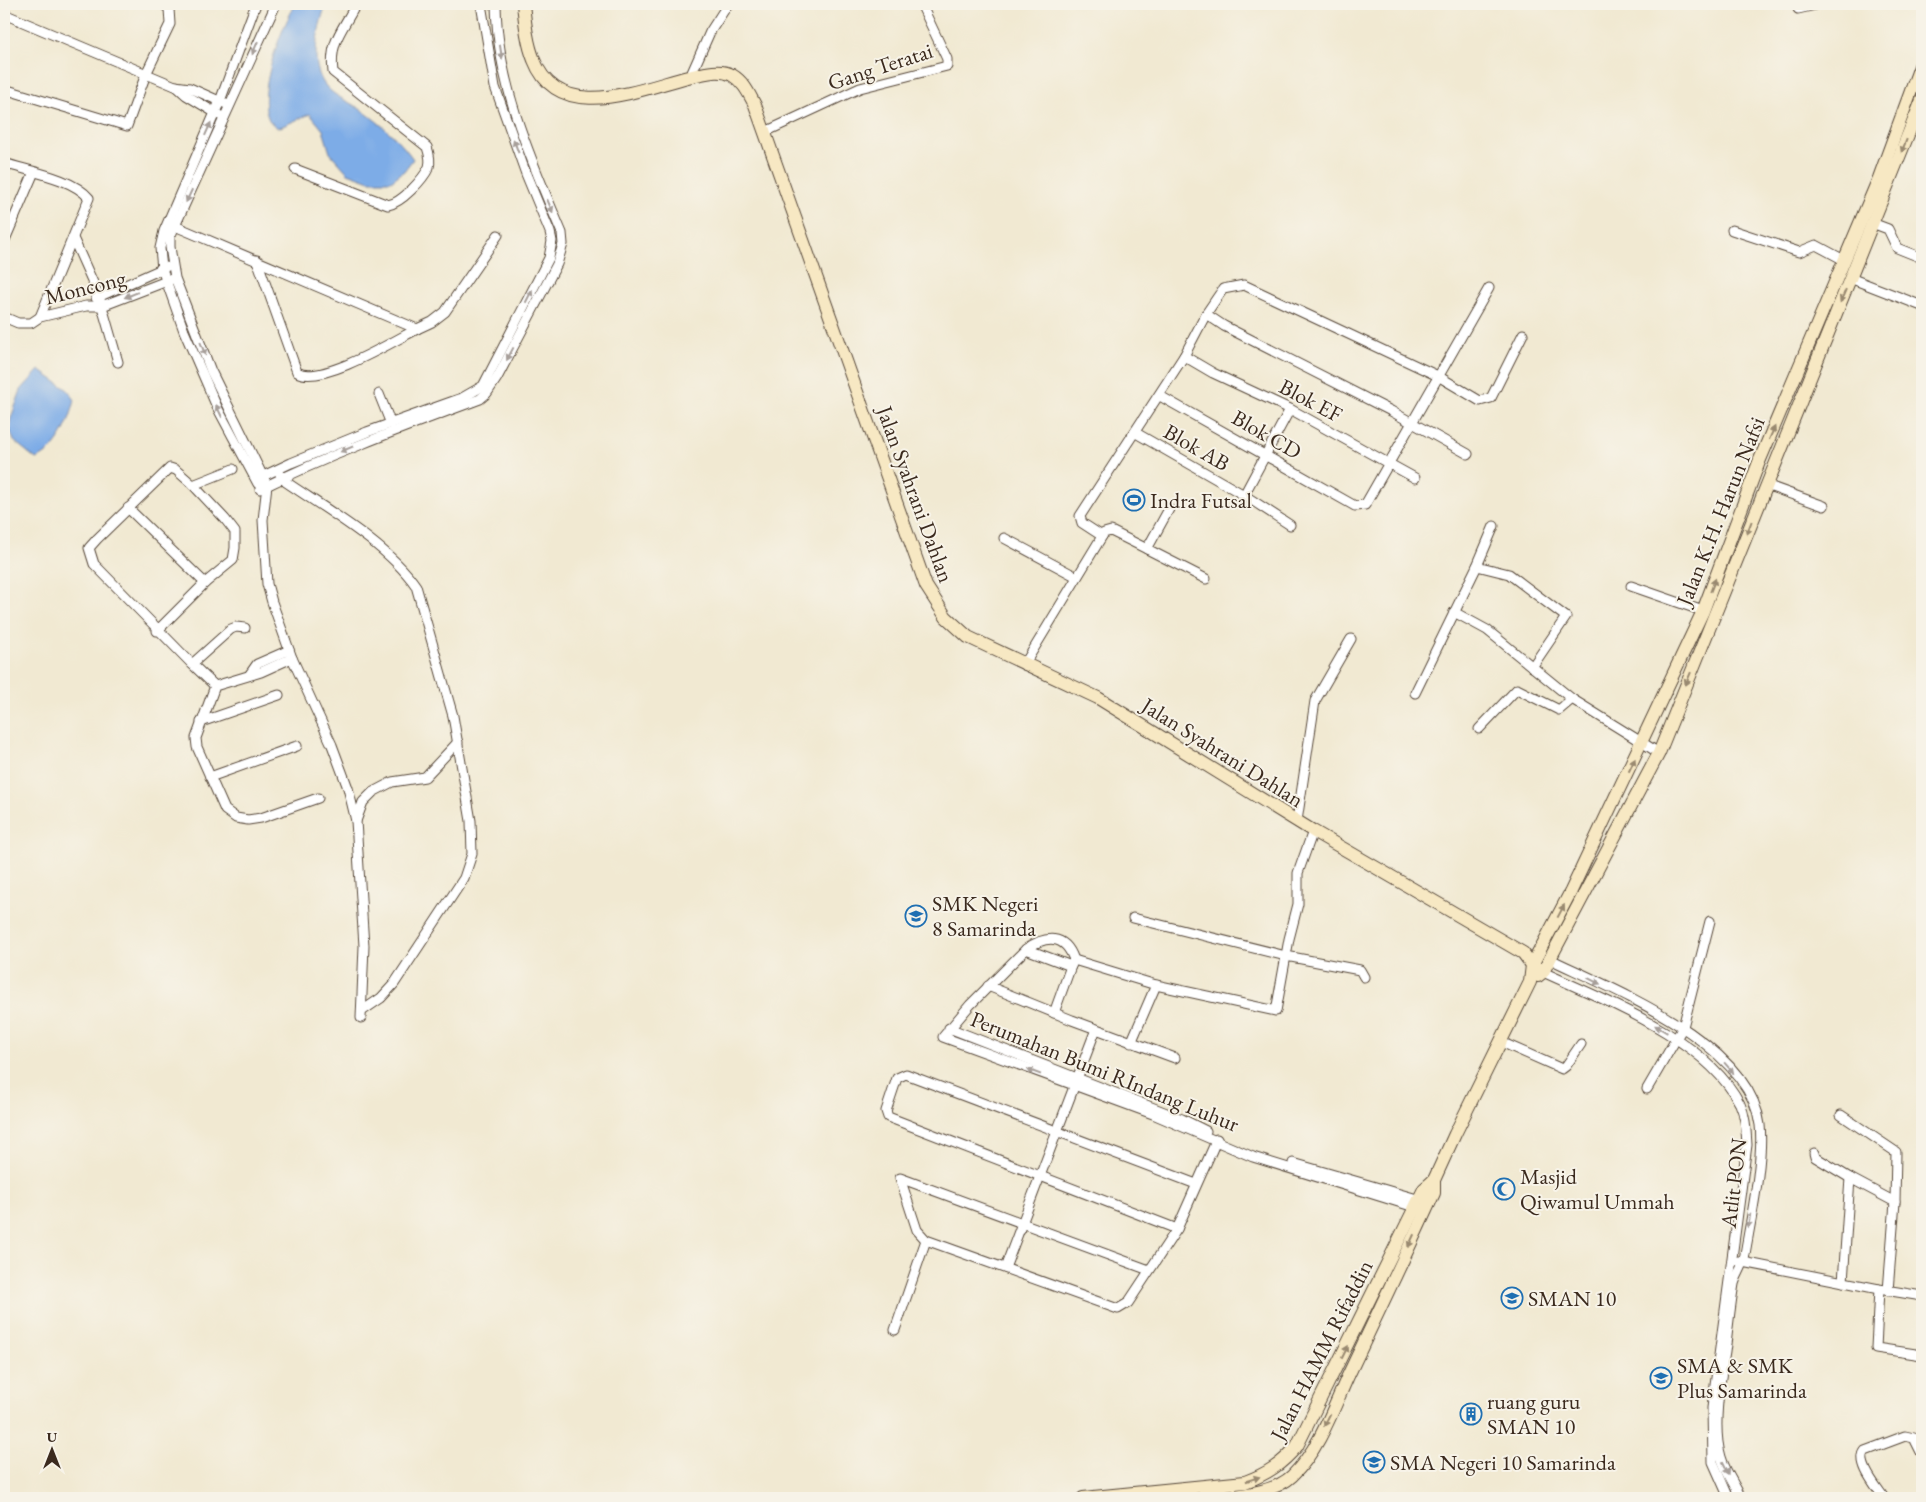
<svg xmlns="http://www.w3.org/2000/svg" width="1926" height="1502" font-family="'EB Garamond',serif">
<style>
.water{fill:#7dace7;stroke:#5c6b82}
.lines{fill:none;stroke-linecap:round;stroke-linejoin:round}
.street-casing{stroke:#564739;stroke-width:11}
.secondary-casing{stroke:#564739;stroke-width:14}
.street{stroke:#fff;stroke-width:9}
.secondary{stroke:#f7e8c3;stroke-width:12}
.oneway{fill:#a79f9a}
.oneway2{fill:#998970}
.labels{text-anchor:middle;stroke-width:4;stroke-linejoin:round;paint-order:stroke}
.street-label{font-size:22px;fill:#3b2a1e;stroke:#f7f3e8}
.poi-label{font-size:22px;fill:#3b2a1e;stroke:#f7f3e8;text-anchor:start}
</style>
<rect width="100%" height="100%" fill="#f7f3e8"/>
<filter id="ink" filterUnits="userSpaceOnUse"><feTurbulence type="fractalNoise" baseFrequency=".02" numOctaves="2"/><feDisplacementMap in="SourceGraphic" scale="10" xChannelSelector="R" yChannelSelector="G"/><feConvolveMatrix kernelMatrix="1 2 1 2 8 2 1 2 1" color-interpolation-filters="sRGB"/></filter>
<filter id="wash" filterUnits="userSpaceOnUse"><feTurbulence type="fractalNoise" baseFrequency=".0096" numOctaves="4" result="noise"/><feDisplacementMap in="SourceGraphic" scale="20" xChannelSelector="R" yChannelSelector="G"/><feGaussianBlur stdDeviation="1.12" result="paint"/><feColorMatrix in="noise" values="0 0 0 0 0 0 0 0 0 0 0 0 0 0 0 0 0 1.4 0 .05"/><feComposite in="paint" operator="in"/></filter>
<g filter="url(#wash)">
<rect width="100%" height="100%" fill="#f1e9d2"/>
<g class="water">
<path d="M296 4H324L325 7C318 30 309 64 325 85 334 97 351 102 363 111 381 124 400 140 413 159L404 171 391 181H370L348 173 330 153 323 130 310 114 278 128C275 126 271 123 269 120 256 94 281 27 296 4Z"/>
<path d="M39 370 68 390 75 400C70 421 58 451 36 459L14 441 10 430 11 418 21 390Z"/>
</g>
</g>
<g filter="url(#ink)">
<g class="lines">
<g class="street-casing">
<g id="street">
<path d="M256 4 220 101 164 231 160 248 162 269 184 331 217 407 258 484"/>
<path d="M276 4 175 226 170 237V247L175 278 211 371 267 485 263 520 267 584 272 602 292 658 332 745 348 788 356 821 364 946 361 1018"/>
<path d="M1798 9 1820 4"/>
<path d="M4 14 175 86 190 88 226 104"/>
<path d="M690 77 710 32 728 4"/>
<path d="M176 86 186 95 219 115"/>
<path d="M4 89 127 126 146 74 170 24 169 9 163 4"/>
<path d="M765 132 860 88 947 66V59L921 4"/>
<path d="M4 163C28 171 73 178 89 198L40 317"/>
<path d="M295 169 388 205C401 203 423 180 429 167 431 161 429 153 427 147L333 72C329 41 343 30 356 4"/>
<path d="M1872 223 1888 229 1897 248 1922 258"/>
<path d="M175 226 417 329 432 322 445 312 498 235"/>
<path d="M1732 230 1799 252 1816 245 1844 260"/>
<path d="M73 238 99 296 118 362"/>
<path d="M4 242 34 172"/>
<path d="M257 260 297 372C320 386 394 341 417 329"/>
<path d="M1850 278 1922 306"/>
<path d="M96 298 166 267"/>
<path d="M1206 314 1223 289 1244 285 1438 376 1480 401 1491 398 1523 334"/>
<path d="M4 317 18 323H31L40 317 86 306H102L172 279"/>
<path d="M1184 356 1206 314 1224 326 1391 411 1468 454"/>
<path d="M379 394 391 424"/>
<path d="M1160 396 1355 506 1365 505 1489 288"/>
<path d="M1136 433 1244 495 1290 525"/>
<path d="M280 474 286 482C327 510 388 545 416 586L453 716 471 821 472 854 464 878 394 984 381 998 362 1011"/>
<path d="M257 479 291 463 367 432 462 398 483 386 549 258 552 241 550 232 526 174 495 87 481 4"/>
<path d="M193 485 233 469"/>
<path d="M1766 485 1824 506"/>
<path d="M260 489C331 454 405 427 480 399L487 393 497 378 557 264 563 244 562 233C531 160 497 84 496 4"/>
<path d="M1244 495 1290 409"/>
<path d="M128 508 205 583"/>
<path d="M1102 536 1082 523 1080 516 1184 356 1213 373 1290 409 1415 478"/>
<path d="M1004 538 1077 577"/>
<path d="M1147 549 1206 579"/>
<path d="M1477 566 1494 526"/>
<path d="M1631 586 1703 611"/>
<path d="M1454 612 1487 630 1572 699 1659 753"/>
<path d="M157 631 205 583 233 560 235 548V532L225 519 193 485 176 470 170 468 97 539 89 548 94 564 192 664 231 629 236 627 245 628"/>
<path d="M292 658 261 672 215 686 196 738 197 747 225 810 236 818 248 820 261 818 318 798"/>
<path d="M192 664 215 686"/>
<path d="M1024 665 1104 533 1111 531 1147 549 1169 509"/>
<path d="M250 674 257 664 289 650"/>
<path d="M1415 693 1477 566 1509 574 1566 617 1532 667"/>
<path d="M201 722 279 695"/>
<path d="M1479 729 1517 689 1559 710 1572 699"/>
<path d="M210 777 297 746"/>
<path d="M356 821 363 802 373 792 392 782 425 777 458 742"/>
<path d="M1297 821 1315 701 1351 639"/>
<path d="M1313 831 1298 873V904L1289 939 1276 1011 1156 985 1074 960 1071 966 1026 949 970 1005 943 1037 1153 1114 1253 1157 1421 1209"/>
<path d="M1133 918 1286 956 1360 970 1364 977"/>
<path d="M1026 949C1045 936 1065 933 1074 960"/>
<path d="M1550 959C1614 990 1750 1043 1760 1125 1764 1160 1750 1223 1744 1260 1742 1268 1736 1276 1734 1284 1730 1307 1728 1330 1725 1352 1720 1383 1712 1427 1721 1457 1725 1471 1735 1485 1741 1498"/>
<path d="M1543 972C1606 1001 1707 1039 1740 1104 1746 1117 1746 1131 1747 1145L1712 1408 1713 1462 1729 1498"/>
<path d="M988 986 1072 1020 1175 1058"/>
<path d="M1054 1013 1071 966"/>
<path d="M949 1028 1182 1119 1206 1131"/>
<path d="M1501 1042 1562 1069 1566 1066 1581 1044"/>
<path d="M1131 1043 1156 985"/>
<path d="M1647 1089 1683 1027 1710 921"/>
<path d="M1841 1115 1896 1152 1895 1202 1888 1291"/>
<path d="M1814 1153 1815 1157 1850 1178 1895 1202"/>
<path d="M1293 1163 1424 1201"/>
<path d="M1177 1229 888 1117 886 1111 897 1078 906 1074 1196 1184"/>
<path d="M1738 1261 1879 1289 1922 1296"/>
<path d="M1005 1268 1096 1029"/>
<path d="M1149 1270 900 1178 917 1230 926 1240 1118 1309 1128 1303 1177 1229 1217 1139"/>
<path d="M1843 1282 1850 1178"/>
<path d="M1879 1289 1876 1348 1922 1355"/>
<path d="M895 1330 926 1240"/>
<path d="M1884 1498C1877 1487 1856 1463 1865 1451L1905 1436 1914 1438 1922 1454"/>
</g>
</g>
<g class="secondary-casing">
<g id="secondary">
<path d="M523 4C525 22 527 43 534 60 559 125 640 89 688 77 701 74 719 68 732 75 744 82 749 94 755 105L926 586 946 617 968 637 1098 698 1313 831 1523 953 1532 965 1543 972"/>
<path d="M1538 976 1543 972 1659 753 1922 100"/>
<path d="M1083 1498 1245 1482C1267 1474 1282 1464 1297 1446L1424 1189 1434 1180"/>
<path d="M1221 1498C1243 1495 1275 1492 1292 1476 1319 1450 1333 1409 1348 1376 1377 1315 1406 1254 1434 1193V1180L1455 1134 1530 982 1532 965 1571 891 1703 611 1759 462 1879 178 1922 61"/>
</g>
</g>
<use href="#street" class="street"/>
<use href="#secondary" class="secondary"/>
</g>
<defs><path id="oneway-solid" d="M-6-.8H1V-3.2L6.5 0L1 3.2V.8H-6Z" transform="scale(1.25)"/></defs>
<g class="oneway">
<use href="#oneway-solid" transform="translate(255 48) rotate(113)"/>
<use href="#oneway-solid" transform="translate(501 52) rotate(81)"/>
<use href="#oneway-solid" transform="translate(208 129) rotate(-66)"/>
<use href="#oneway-solid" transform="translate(516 146) rotate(-110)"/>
<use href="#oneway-solid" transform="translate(189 196) rotate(115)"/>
<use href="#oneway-solid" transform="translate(550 206) rotate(67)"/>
<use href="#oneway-solid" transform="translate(131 295) rotate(158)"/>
<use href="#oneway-solid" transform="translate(529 296) rotate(-63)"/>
<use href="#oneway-solid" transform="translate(203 349) rotate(69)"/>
<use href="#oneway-solid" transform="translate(510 354) rotate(118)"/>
<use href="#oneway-solid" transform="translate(219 411) rotate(-116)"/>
<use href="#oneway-solid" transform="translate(347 449) rotate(157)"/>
<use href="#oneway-solid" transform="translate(1594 981) rotate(26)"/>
<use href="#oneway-solid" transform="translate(1661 1029) rotate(-149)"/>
<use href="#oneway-solid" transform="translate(1729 1068) rotate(49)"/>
<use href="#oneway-solid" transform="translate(1034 1072) rotate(-159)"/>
<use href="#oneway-solid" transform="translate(1749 1221) rotate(100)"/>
<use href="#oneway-solid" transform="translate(1726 1468) rotate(64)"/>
</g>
<g class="oneway2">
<use href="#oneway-solid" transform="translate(1904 146) rotate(112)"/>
<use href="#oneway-solid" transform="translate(1843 296) rotate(113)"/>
<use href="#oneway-solid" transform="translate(1772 433) rotate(-66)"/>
<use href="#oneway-solid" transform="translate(1749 528) rotate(111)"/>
<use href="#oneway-solid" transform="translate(1713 585) rotate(-69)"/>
<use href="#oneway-solid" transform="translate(1688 679) rotate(113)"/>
<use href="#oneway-solid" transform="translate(1632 765) rotate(-64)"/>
<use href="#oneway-solid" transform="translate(1561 911) rotate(-62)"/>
<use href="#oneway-solid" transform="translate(1411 1241) rotate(115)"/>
<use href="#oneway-solid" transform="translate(1345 1352) rotate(-63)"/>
<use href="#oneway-solid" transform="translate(1327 1420) rotate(117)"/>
<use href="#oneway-solid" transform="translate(1253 1479) rotate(-18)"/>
</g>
</g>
<defs>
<g id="stadium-ring" transform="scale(1.125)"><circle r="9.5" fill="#f7f3e8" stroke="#1f6fb2" stroke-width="1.5"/><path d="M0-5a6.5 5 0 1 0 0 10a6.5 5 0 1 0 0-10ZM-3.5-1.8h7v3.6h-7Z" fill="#1f6fb2"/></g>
<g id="school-ring" transform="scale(1.125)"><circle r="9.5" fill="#f7f3e8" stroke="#1f6fb2" stroke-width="1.5"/><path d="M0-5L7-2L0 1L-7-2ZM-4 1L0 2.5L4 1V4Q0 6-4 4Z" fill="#1f6fb2"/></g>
<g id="mosque-ring" transform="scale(1.125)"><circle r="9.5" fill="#f7f3e8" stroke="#1f6fb2" stroke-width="1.5"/><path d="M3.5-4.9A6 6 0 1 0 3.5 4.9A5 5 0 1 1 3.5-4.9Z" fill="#1f6fb2"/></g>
<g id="building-ring" transform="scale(1.125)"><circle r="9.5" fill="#f7f3e8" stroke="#1f6fb2" stroke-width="1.5"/><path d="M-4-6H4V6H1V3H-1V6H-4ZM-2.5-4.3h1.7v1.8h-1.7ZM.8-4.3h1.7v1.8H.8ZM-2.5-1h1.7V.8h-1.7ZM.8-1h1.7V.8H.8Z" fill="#1f6fb2"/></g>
</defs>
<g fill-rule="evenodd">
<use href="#stadium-ring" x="1134" y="500"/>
<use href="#school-ring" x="916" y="916"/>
<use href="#mosque-ring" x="1504" y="1189"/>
<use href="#school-ring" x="1512" y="1298"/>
<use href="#school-ring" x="1661" y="1378"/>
<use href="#building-ring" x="1471" y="1414"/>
<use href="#school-ring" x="1374" y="1462"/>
</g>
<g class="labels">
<g class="street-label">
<text transform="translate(880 66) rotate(-18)" y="8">Gang Teratai</text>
<text transform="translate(85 287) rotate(-14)" y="8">Moncong</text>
<text transform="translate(1311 400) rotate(28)" y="8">Blok EF</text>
<text transform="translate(1267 434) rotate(30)" y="8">Blok CD</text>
<text transform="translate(1197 447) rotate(30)" y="8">Blok AB</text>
<text transform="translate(916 494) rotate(70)" y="8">Jalan Syahrani Dahlan</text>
<text transform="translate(1720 511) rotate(-68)" y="8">Jalan K.H. Harun Nafsi</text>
<text transform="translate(1223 752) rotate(32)" y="8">Jalan Syahrani Dahlan</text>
<text transform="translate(1105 1071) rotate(22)" y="8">Perumahan Bumi RIndang Luhur</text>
<text transform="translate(1733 1183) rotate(-83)" y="8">Atlit PON</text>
<text transform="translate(1321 1350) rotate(-63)" y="8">Jalan HAMM Rifaddin</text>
</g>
<g class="poi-label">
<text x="1150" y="508">Indra Futsal</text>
<text x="932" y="911">SMK Negeri<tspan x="932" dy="25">8 Samarinda</tspan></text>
<text x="1520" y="1184">Masjid<tspan x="1520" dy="25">Qiwamul Ummah</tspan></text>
<text x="1528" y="1306">SMAN 10</text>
<text x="1677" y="1373">SMA &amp; SMK<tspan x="1677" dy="25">Plus Samarinda</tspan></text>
<text x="1487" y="1409">ruang guru<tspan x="1487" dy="25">SMAN 10</tspan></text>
<text x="1390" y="1470">SMA Negeri 10 Samarinda</text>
</g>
</g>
<rect width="1926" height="1502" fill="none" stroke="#f7f3e8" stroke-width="20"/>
<g transform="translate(52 1450)" stroke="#f7f3e8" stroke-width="4" paint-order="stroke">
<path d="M0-4L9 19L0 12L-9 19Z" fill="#3b2a1e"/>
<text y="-8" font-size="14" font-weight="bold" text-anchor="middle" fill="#3b2a1e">U</text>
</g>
</svg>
